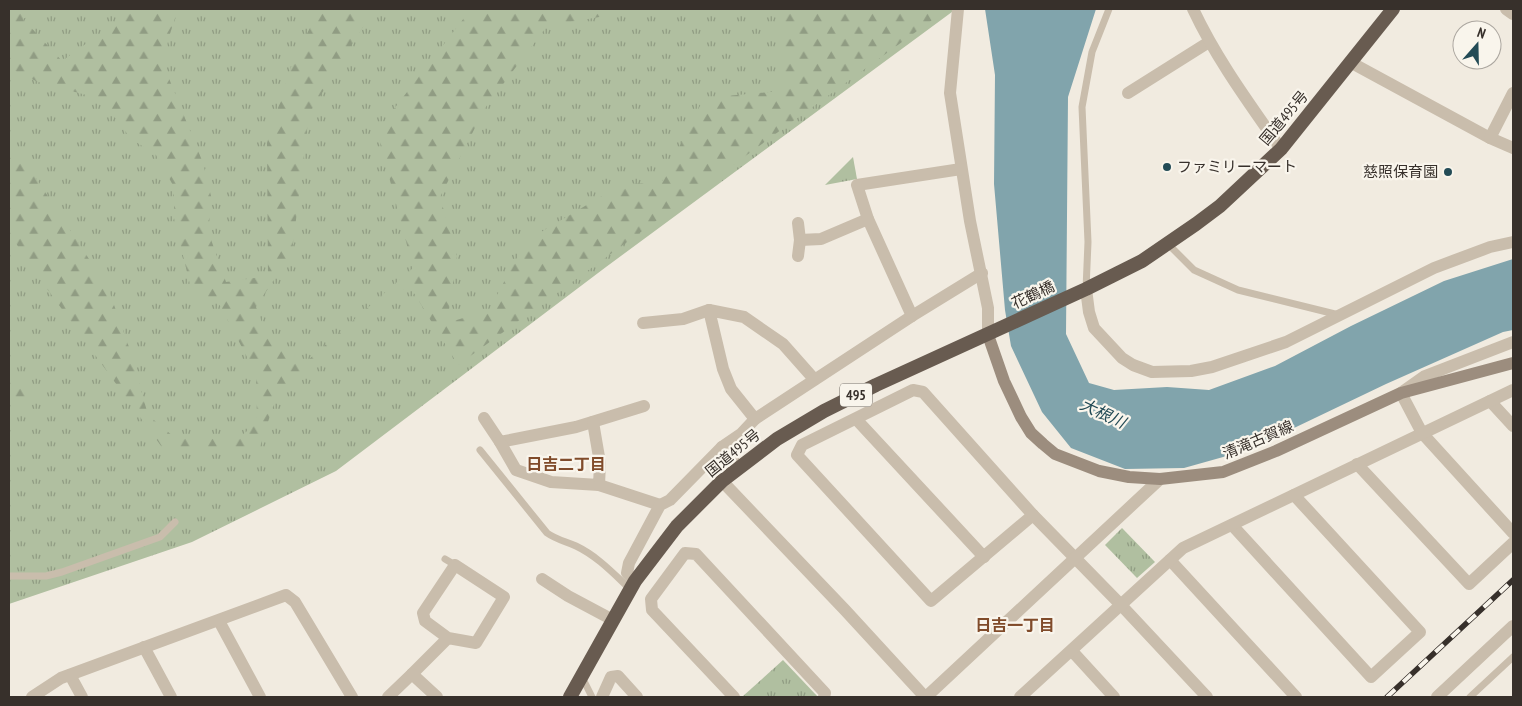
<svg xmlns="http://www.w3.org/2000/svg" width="1522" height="706" font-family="'PT Sans Narrow','Noto Sans JP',sans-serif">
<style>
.grass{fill:url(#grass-tufts)}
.forest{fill:url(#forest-firs)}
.water{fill:#81a4ac}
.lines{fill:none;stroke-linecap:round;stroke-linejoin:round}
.service{stroke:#c9bdac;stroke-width:7}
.minor{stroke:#c9bdac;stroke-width:12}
.tertiary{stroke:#c9bdac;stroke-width:12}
.secondary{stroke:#9c8d7e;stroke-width:12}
.trunk{stroke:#685b50;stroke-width:14}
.rail-casing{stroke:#37302b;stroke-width:5.5}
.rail{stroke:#f9f5ec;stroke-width:4;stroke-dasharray:11;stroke-linecap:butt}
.poi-dot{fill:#234b56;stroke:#f9f5ec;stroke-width:2}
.labels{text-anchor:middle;stroke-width:4.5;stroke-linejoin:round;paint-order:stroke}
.shield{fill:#f9f5ec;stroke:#716b65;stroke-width:1}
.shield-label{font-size:14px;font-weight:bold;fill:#37302b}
.street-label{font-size:15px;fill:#37302b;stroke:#f9f5ec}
.poi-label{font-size:15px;fill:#37302b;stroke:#f9f5ec;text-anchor:start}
.water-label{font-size:16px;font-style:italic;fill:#234b56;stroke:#f9f5ec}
.neighbourhood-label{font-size:16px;font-weight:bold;fill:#804b2a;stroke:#f9f5ec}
</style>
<defs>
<pattern id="grass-tufts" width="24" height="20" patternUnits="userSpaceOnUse" patternTransform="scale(1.25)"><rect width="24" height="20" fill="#b0bfa0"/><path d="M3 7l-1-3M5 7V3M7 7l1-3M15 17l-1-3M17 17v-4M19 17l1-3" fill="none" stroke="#909c83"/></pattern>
<pattern id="forest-firs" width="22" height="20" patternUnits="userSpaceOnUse" patternTransform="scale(1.25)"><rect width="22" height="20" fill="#b0bfa0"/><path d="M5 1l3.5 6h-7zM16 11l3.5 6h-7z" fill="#909c83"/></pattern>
</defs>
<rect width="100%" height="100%" fill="#f1ebe0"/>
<g class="grass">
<path d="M9 9H956L606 267 336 471 192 542 9 604Z"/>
<path d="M853 157 857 179 825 185Z"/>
<path d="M1122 528 1155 562 1137 578 1105 545Z"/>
<path d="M783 660 818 697H742Z"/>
</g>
<g class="forest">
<path d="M9 9H40L23 19 62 61 134 9H178L168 40 164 66 203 163 212 200 208 231 226 282 268 276 267 143 293 61 312 24 313 9H374L309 114 292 252 256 307 268 338 285 354 307 361 413 268 377 131 471 9H702L640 10 547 26 485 108 440 197 457 256 447 323 489 310 526 241 622 184 661 183 704 98 781 91V9H946V10L458 365 409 285 276 397 259 450H164L48 290 9 233V144L30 169 108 288 130 350 148 415 174 437 236 440 257 423 256 374 217 300 193 297 174 218V187L156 155 130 138 117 119 90 96 38 82 9 68Z"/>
<path d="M9 365 31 398 30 404H23L9 396Z"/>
</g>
<path class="water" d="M985 9H1096L1068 97 1066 334 1089 383 1114 390 1167 387 1209 390 1275 366 1351 326 1444 281 1513 259V330L1503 332 1386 384 1248 450 1184 468 1125 469 1071 448 1042 412 1011 346 1005 310 994 184 995 75Z"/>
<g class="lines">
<g class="service">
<path d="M1168 244 1194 270 1238 290 1339 315"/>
<path d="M1086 289 1088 242 1082 107 1092 52 1109 9"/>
<path d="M480 450 547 533C557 540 565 541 576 546 597 556 613 573 630 589"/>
<path d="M445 559 455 565"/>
<path d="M9 576H46L62 572 160 537 175 522"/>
<path d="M582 677 592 697"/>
<path d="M1470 697 1513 657"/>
</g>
<g class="minor">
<path d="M958 9 950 93 970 221 988 308V335"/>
<path d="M1506 9 1513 14"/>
<path d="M1350 62 1490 138 1513 148"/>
<path d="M1128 93 1209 42"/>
<path d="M1490 138 1513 93"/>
<path d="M798 223 800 240 798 256"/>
<path d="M800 240 821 239 868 219"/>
<path d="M1086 289 1089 312 1094 328 1122 358 1133 365 1152 372 1191 371 1212 367 1286 342 1434 268 1490 247 1513 242"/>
<path d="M912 316 868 219 857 185 961 169"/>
<path d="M643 323 683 319 709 310"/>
<path d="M1513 342 1425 376 1401 393 1422 433 1513 533"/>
<path d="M814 379 783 344 744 317 709 310 723 369 731 389 755 419 912 316 982 273"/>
<path d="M913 390 923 392 1033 515 931 601 797 455 802 445Z"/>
<path d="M1490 401 1513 426"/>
<path d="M484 418 500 442 576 427 644 406"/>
<path d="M856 419 984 557"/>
<path d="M500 442 516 470 551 482 599 485 600 463 593 422"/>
<path d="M722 447 739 468"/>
<path d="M1357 464 1469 584 1513 543"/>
<path d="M722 481 845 610 925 697"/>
<path d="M599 485 660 505"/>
<path d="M1033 515 1121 605 1207 697"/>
<path d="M1232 525 1371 677 1420 632 1294 495"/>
<path d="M1170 560 1296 697"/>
<path d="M542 579 568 596 613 620"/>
<path d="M635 581 627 573 629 563 660 505 670 500 722 447 741 434 755 419"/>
<path d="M219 621 260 697"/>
<path d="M144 647 171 697"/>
<path d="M1072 651 1114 697"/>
<path d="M412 674 448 638 476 643 504 597 455 565 423 613 425 621 448 638"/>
<path d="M70 675 82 697"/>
<path d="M32 697 61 678 286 595 295 602 352 697"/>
<path d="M388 697 412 674 437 697"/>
<path d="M602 697 611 677 618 676 637 697"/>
<path d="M734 697 652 610 651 599 685 553 696 554 825 693 824 697"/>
<path d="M1020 697 1183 548 1513 390"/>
<path d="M1437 697 1513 626"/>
</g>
<g class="tertiary">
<path d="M1193 9C1217 60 1249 103 1281 149"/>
<path d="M926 697 1160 479"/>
</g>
<path class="secondary" d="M988 335 1004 381 1021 417 1031 433 1043 444 1055 454 1099 471 1129 477 1160 479 1223 472 1276 451 1401 393 1513 363"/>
<path class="trunk" d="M570 697 635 581 677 526 722 481 777 439 824 411 876 385 1086 289 1142 261 1196 224 1220 206 1281 149 1393 9"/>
<g class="rail-casing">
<path id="rail" d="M1387 697 1513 580"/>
</g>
<use href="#rail" class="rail"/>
</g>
<g class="poi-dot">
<circle cx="1167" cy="167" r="5"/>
<circle cx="1448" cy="172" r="5"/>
</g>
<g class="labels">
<rect class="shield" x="840" y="383.5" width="32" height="23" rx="4"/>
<g class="shield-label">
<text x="856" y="400">495</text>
</g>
<g class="street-label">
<text transform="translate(1284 118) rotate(-50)" y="5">国道495号</text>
<text transform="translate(1033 295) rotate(-25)" y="5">花鶴橋</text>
<text transform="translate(1258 440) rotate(-23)" y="5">清滝古賀線</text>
<text transform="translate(733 453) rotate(-39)" y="5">国道495号</text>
</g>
<g class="poi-label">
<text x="1177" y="172">ファミリーマート</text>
<text x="1438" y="177" text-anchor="end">慈照保育園</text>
</g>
<g class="water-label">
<text transform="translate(1103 413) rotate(25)" y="6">大根川</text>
</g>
<g class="neighbourhood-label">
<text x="566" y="470">日吉二丁目</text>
<text x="1015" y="631">日吉一丁目</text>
</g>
</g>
<rect width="1522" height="706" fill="none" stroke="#37302b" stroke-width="20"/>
<g transform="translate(1477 45) rotate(20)"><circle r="24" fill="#f9f5ec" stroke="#aba69f"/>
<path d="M0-4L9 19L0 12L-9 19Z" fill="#234b56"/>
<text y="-8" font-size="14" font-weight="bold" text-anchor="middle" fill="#37302b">N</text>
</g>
</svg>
